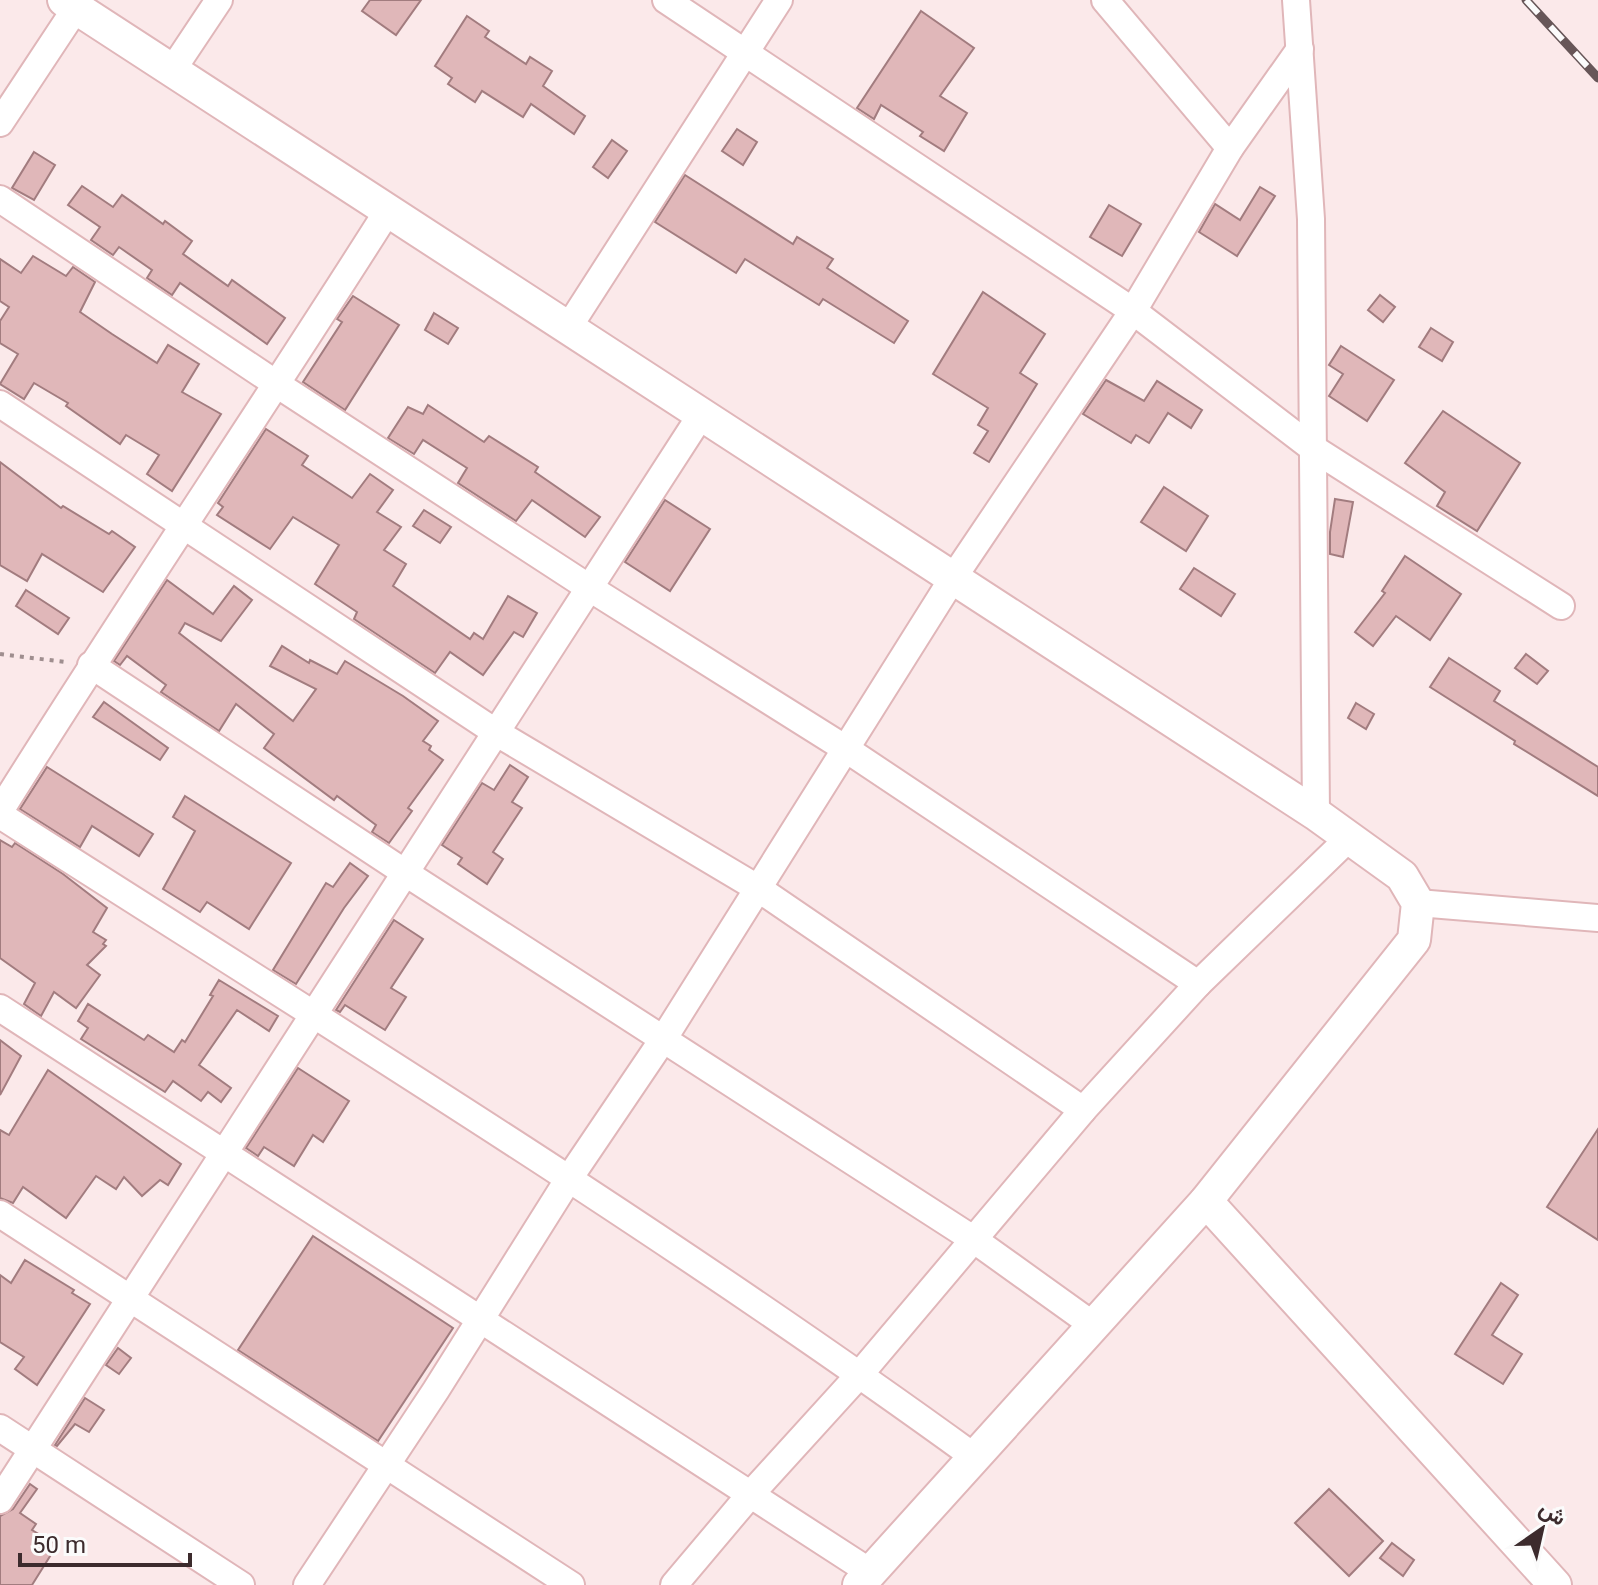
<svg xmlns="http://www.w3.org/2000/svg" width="1598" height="1585" font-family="Roboto,Vazirmatn,sans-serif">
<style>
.building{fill:#e0b7b9;stroke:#a27c7f;stroke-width:2}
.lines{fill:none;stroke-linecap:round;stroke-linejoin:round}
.minor-casing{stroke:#e0b6b9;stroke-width:30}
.tertiary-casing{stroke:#e0b6b9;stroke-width:36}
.path{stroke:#9f8e8f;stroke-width:4;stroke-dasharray:4 6;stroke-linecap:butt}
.minor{stroke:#fff;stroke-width:26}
.tertiary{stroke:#fff;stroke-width:32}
.rail-casing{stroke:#675658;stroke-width:9}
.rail{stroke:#fbfbfb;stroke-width:6;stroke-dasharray:18;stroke-linecap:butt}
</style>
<rect width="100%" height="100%" fill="#fbe9ea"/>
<g class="building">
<path d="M370 0H421L396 35 362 11Z"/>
<path d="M921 11 974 48 940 96 967 113 944 151 920 136 923 132 881 105 874 119 857 108Z"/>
<path d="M467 16 489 31 485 37 526 64 530 57 552 71 543 86 585 116 574 134 531 104 523 117 482 91 475 102 448 84 452 78 435 66Z"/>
<path d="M737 129 757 142 743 165 722 151Z"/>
<path d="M612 140 627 151 608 178 593 167Z"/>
<path d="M34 152 55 165 34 200 12 188Z"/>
<path d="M685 175 793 244 797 237 833 259 827 268 908 321 894 343 823 299 819 305 745 259 736 273 655 222Z"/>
<path d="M82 186 113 207 122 195 163 224 165 221 192 241 183 254 228 286 232 280 285 318 267 344 180 283 172 295 147 278 152 270 119 247 113 255 91 240 100 227 68 205Z"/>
<path d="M1260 187 1275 196 1237 256 1199 232 1215 204 1240 220Z"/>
<path d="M1109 205 1141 224 1122 256 1090 237Z"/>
<path d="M33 256 66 276 73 267 95 282 80 312 112 334 157 363 168 345 199 364 182 392 221 414 172 491 147 474 159 455 126 435 120 444 66 406 68 403 34 383 24 399 0 384 18 354 0 343V321L9 307 0 301V259L21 273Z"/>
<path d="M983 292 1045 334 1020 373 1037 384 989 462 974 453 988 431 978 425 988 408 933 374Z"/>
<path d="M1380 295 1395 307 1383 322 1368 310Z"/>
<path d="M353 296 399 325 345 410 303 382 342 322 337 319Z"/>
<path d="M434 313 458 328 448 344 425 330Z"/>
<path d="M1431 328 1453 342 1442 361 1419 347Z"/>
<path d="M1341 346 1394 380 1367 421 1329 396 1343 374 1329 365Z"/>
<path d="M1106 380 1144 401 1157 381 1202 410 1191 428 1168 413 1149 443 1136 435 1131 443 1083 414Z"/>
<path d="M428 405 484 442 489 436 538 467 535 472 600 517 585 537 532 500 516 521 458 483 467 468 423 440 414 454 388 438 408 407 423 414Z"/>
<path d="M1443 411 1520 463 1477 531 1437 506 1445 492 1405 463Z"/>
<path d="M266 429 308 456 302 465 352 498 370 474 393 490 377 512 401 527 384 550 406 564 393 586 470 639 474 633 483 639 508 596 537 613 523 637 514 632 483 675 450 652 435 673 354 619 357 612 315 584 339 545 293 517 270 549 217 515 223 507 218 503Z"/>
<path d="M0 462 61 508 63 506 109 534 112 531 135 547 103 592 42 554 27 581 0 565Z"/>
<path d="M1164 487 1208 516 1186 551 1141 522Z"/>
<path d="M1335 499 1353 502 1343 557 1330 554V532Z"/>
<path d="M665 500 710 529 670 591 625 562Z"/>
<path d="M424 510 451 527 440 543 413 526Z"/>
<path d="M1405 556 1461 594 1430 640 1396 616 1373 646 1355 632 1385 593 1382 591Z"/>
<path d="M1194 568 1235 594 1221 616 1180 589Z"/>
<path d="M167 580 213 614 234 586 252 600 221 641 185 623 179 633 293 721 316 689 270 666 282 646 309 663 310 660 337 674 345 661 403 696 438 721 423 741 431 746 429 750 443 760 408 808 412 811 389 843 372 832 376 825 337 796 334 800 264 748 274 734 236 704 219 731 161 692 166 685 127 656 120 665 114 661Z"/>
<path d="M26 590 69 618 58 634 16 606Z"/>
<path d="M1526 654 1548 671 1537 684 1515 668Z"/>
<path d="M1449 658 1500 691 1494 701 1598 767V796L1514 744 1515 741 1430 687Z"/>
<path d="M104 702 168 748 160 760 93 717Z"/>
<path d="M1356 703 1374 714 1366 729 1348 718Z"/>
<path d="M510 765 528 777 512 802 522 808 493 852 503 859 487 884 458 864 462 858 442 845 482 783 494 790Z"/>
<path d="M47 767 153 834 139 856 92 826 80 847 20 809Z"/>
<path d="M185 796 291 863 249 929 207 902 200 912 163 889 195 831 173 817Z"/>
<path d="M0 840 12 847 15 843 63 874 107 908 93 932 106 940 103 944 106 946 87 965 100 975 76 1008 54 992 41 1016 24 1004 35 983 0 958Z"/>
<path d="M350 863 368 876 344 908 296 984 273 970 326 883 333 887Z"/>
<path d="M394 920 423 939 391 988 406 997 385 1030 345 1005 340 1012 336 1010Z"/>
<path d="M219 980 278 1016 269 1031 237 1010 199 1065 231 1088 221 1102 208 1092 201 1101 173 1081 165 1092 81 1039 88 1028 78 1021 88 1004 144 1040 148 1035 174 1052 182 1040 185 1042 213 996 210 995Z"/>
<path d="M0 1040 21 1056 0 1095Z"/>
<path d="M298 1068 349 1101 323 1142 313 1135 294 1166 264 1147 258 1156 246 1148Z"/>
<path d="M48 1070 181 1164 168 1185 160 1180 142 1196 124 1177 116 1189 96 1176 66 1218 23 1187 13 1203 0 1198V1130L9 1135Z"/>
<path d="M1598 1129V1240L1547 1207Z"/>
<path d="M313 1236 453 1328 378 1441 238 1350Z"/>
<path d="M25 1260 74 1290 72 1293 90 1304 37 1385 15 1369 24 1357 0 1342V1275L11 1283Z"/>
<path d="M1501 1283 1518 1295 1492 1335 1522 1354 1503 1384 1455 1354Z"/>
<path d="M118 1348 131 1358 119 1374 106 1365Z"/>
<path d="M85 1398 104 1410 89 1432 75 1424 57 1446 55 1445Z"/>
<path d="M30 1484 37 1489 20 1513 36 1524 32 1530 57 1545 32 1585H0V1516L13 1509Z"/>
<path d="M1329 1489 1383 1541 1349 1576 1295 1523Z"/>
<path d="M1392 1543 1414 1560 1403 1576 1380 1558Z"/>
</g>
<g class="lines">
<g class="minor-casing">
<g id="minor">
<path d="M666 0 1133 311 1311 447 1561 606"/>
<path d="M1105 0 1230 148"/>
<path d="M1296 0 1311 219 1316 814"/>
<path d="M173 69 219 0"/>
<path d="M0 123 76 8"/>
<path d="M0 199 278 385 588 587 846 749 1198 984"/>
<path d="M568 328 779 0"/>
<path d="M0 404 497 733 759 889 1083 1110"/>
<path d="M91 665 404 872 973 1239 1093 1325"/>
<path d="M0 811C126 609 260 413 387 212"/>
<path d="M0 815C327 1024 659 1228 973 1456"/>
<path d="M1418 903 1598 918"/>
<path d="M0 1008 870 1572"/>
<path d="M0 1214 571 1585"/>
<path d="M0 1428 241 1585"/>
<path d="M0 1500 701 415"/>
<path d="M307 1585 436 1390 568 1180 664 1038 953 578 1133 311 1230 148 1300 49"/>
<path d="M674 1585 749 1496 860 1374 1083 1110 1198 984 1349 838"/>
</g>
</g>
<g class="tertiary-casing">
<g id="tertiary">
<path d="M64 0 1316 814 1402 876 1418 903 1414 940 1206 1201 859 1585"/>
<path d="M1206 1201 1555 1585"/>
</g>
</g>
<path class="path" d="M0 654 65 662"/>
<use href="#minor" class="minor"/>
<use href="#tertiary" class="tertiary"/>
<g class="rail-casing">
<path id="rail" d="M1526 0 1598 78"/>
</g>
<use href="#rail" class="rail"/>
</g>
<g transform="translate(1542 1529) rotate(34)" stroke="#fbfbfb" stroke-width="6" paint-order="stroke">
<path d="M0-6L14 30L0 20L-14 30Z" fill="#3c2b2d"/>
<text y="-12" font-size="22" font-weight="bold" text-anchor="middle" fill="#3c2b2d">ش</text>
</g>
<path d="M20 1553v12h170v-12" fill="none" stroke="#3c2b2d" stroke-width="4"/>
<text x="32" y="1553" font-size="24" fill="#3c2b2d" stroke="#fbfbfb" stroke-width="6" paint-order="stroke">50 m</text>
</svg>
